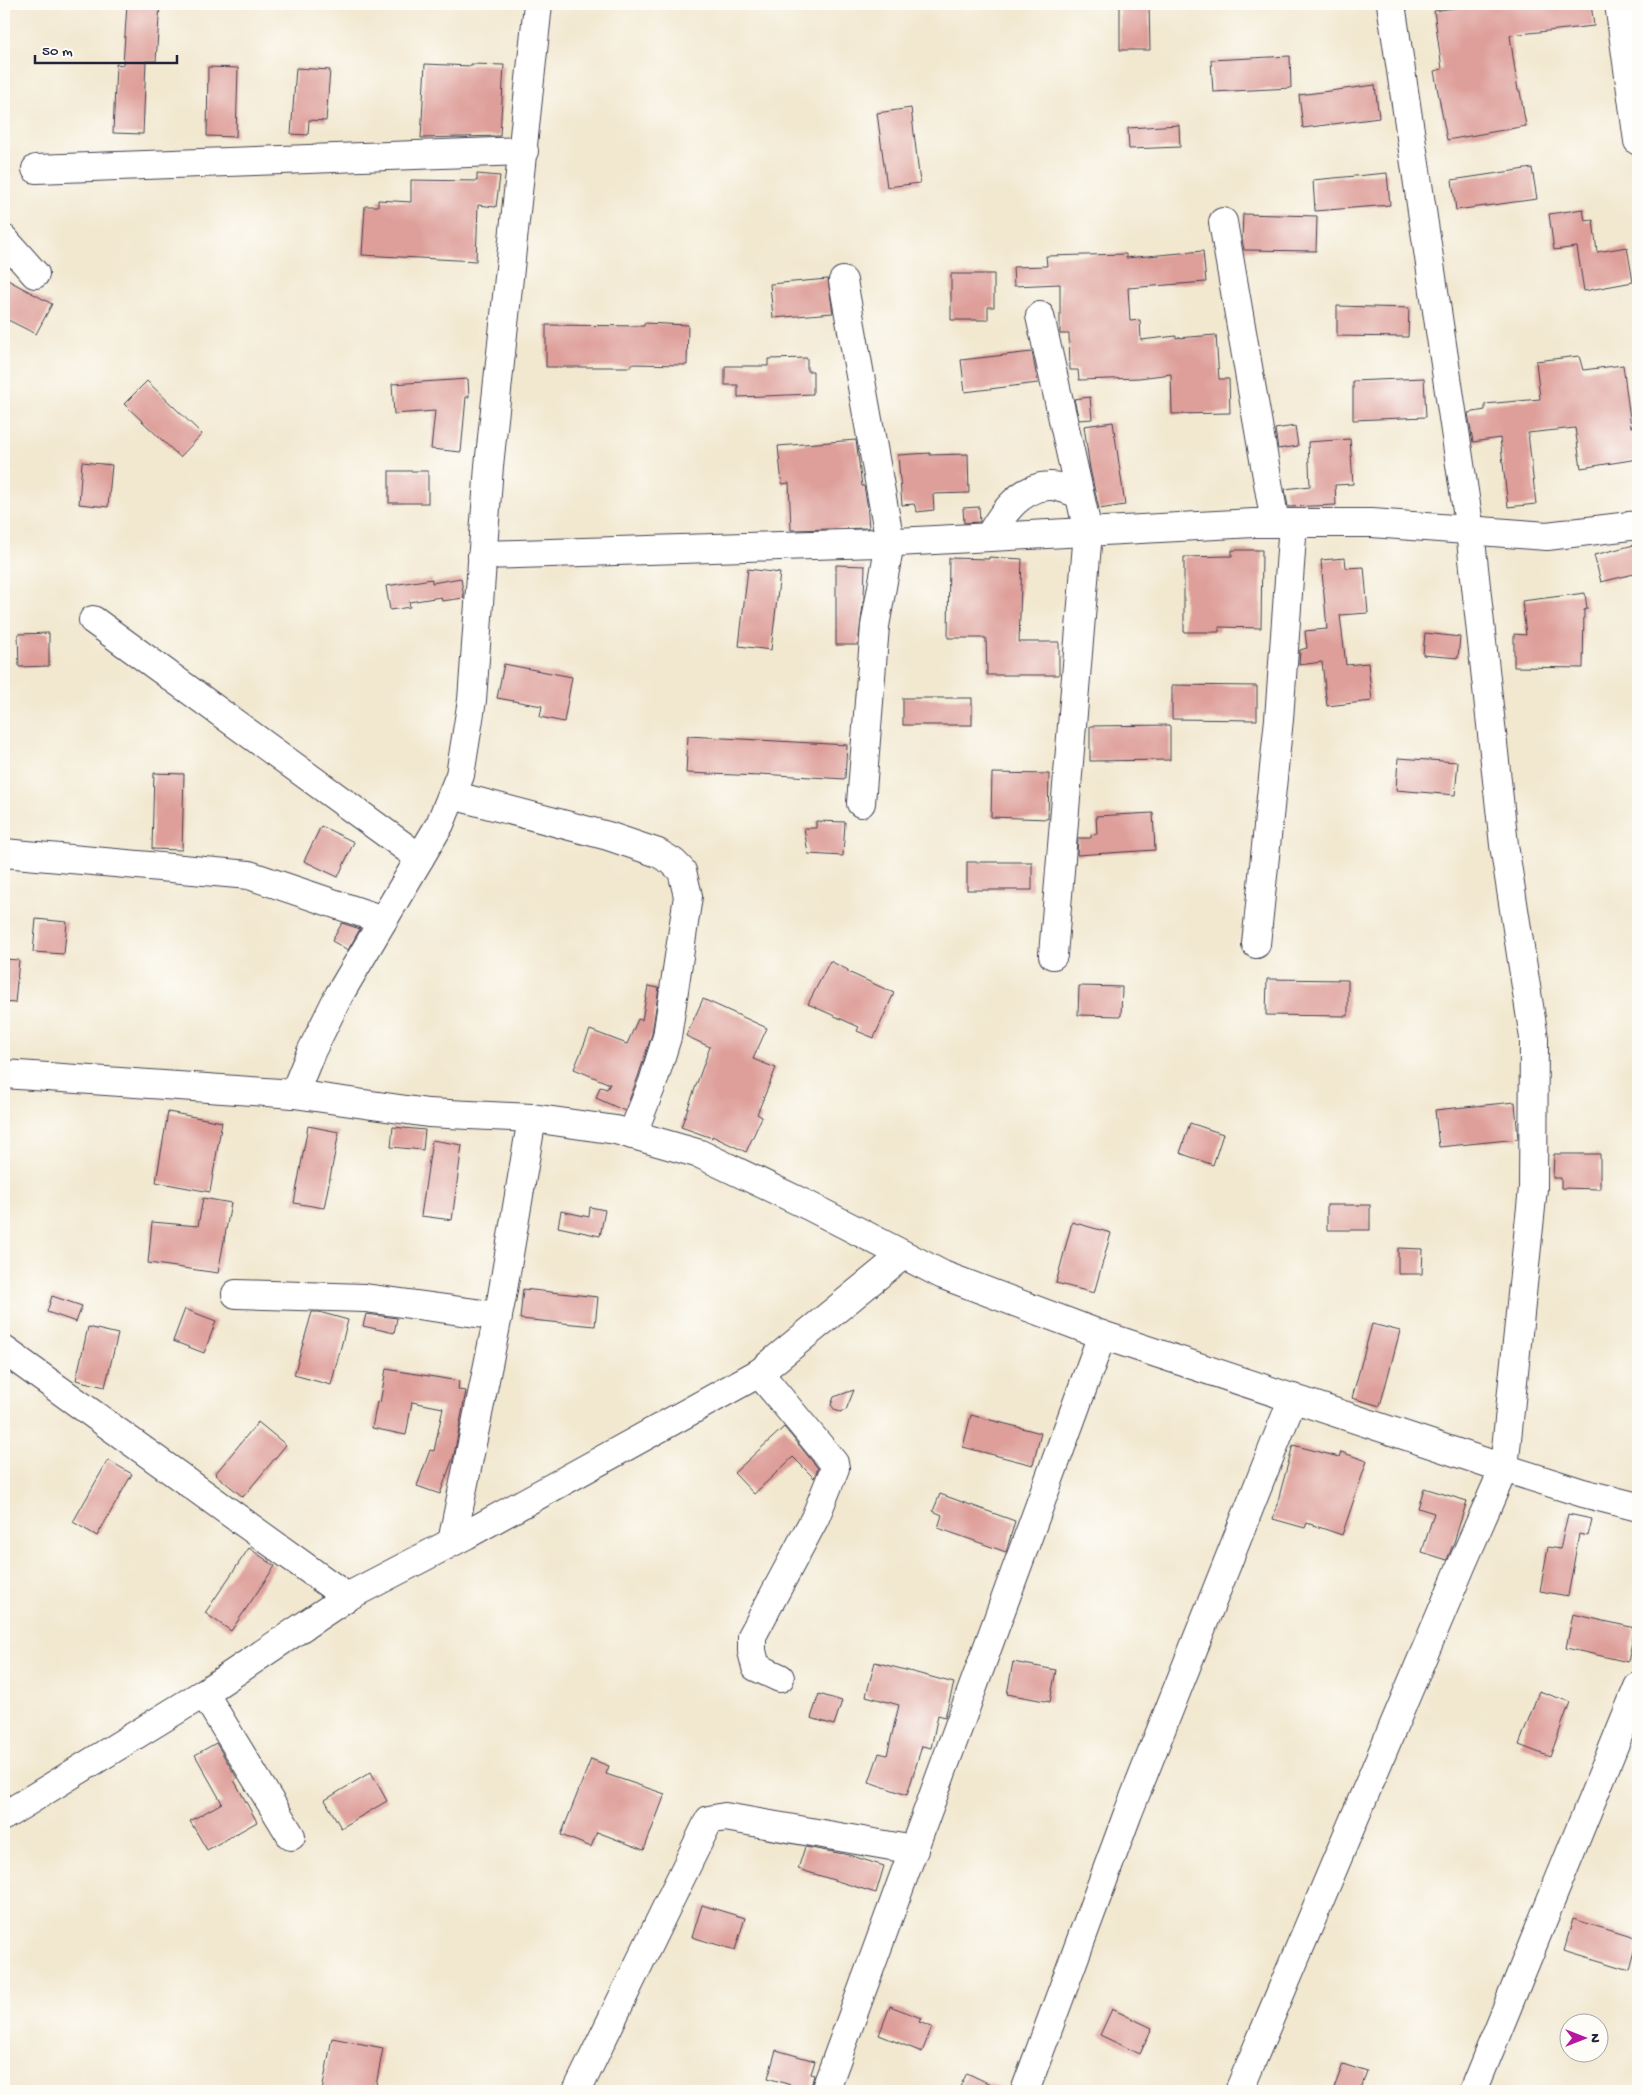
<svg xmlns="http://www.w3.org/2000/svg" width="1642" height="2095" font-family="'Gochi Hand',sans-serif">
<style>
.building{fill:#de9e99}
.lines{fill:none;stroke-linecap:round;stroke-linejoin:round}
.minor-casing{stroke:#414051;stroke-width:30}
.minor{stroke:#fff;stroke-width:28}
</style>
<rect width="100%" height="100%" fill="#fdfcf7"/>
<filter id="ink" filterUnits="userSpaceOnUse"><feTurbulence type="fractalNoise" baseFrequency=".02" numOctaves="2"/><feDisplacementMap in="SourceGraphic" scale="10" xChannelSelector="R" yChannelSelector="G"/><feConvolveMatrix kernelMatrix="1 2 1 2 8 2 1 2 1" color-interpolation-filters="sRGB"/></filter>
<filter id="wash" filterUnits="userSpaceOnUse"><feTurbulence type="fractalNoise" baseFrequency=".0096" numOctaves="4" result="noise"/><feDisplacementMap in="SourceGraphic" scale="20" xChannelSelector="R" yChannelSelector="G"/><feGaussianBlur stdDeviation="1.12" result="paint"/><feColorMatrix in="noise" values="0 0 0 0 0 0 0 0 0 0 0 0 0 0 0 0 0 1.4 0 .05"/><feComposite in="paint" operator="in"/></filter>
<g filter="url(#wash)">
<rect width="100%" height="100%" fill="#f2e8d0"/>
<g id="blocks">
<g class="building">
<path d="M127 4H160L156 61H146L143 134 113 133 116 64 123 65Z"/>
<path d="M1120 4H1149L1150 50H1120Z"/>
<path d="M1480 4H1591L1594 26 1511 35 1510 36 1518 91H1520L1526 126 1447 140 1434 71 1442 69 1434 11Z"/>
<path d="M1290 56 1291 88 1213 92 1211 60Z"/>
<path d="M425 64 471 66V64L504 65 500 136 421 138Z"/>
<path d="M208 67 238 68 236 137 207 136Z"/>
<path d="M296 68 330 70 326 121 309 120 308 135 291 134Z"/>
<path d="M1375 85 1379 118 1303 128 1299 95Z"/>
<path d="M911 108 920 183 887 187 877 113Z"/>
<path d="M1179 125 1180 147 1129 149 1128 128Z"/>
<path d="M1532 168 1537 199 1456 210 1452 180Z"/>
<path d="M1387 173 1390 205 1315 211 1313 180Z"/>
<path d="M477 174 500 176 496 207 478 205 476 261 362 255 365 206H378V200L411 202V180L477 181Z"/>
<path d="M1583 209 1585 221 1593 220 1597 252 1627 247 1633 282 1584 291 1577 247 1554 250 1549 214Z"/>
<path d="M1243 214 1317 216 1316 251 1244 250 1242 239Z"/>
<path d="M1203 251 1206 282 1128 288 1130 321 1140 320 1141 340 1176 336V338L1216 335 1219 379H1229L1230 413 1172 414 1171 374 1139 378 1079 380 1078 370H1070L1069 334H1060V284L1014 286 1013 267 1047 266 1046 256 1126 254V258Z"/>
<path d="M951 274H994V307H988V320H951Z"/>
<path d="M4 278 52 304 36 334 4 318Z"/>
<path d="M828 279 833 313 773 318 770 284Z"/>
<path d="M1337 306 1409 308 1408 337 1337 336Z"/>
<path d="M644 323 688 325 687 365 631 364V367H546V325L644 326Z"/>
<path d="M1032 352 1038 383 965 392 961 360Z"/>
<path d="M1579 356 1583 370 1623 365 1631 427 1638 426V459L1581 468 1575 428 1528 433 1536 504 1508 507 1500 438 1473 442 1468 413 1485 410V404L1540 399 1536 361Z"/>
<path d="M807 358V371H813V394L738 397V385H725V366H768V359Z"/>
<path d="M1424 378 1426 417 1353 420V381Z"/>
<path d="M468 379 469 397H466L461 452 431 449 435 411 394 414 392 384Z"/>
<path d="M147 381 202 434 180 457 124 404Z"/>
<path d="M1090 397 1092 419 1079 420 1074 399Z"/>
<path d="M1113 422 1125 505 1099 509 1090 469 1084 426Z"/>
<path d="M1295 426 1298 446 1278 449 1275 429Z"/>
<path d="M1350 439 1353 484 1335 485 1336 505 1288 507 1285 489 1310 486 1308 442Z"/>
<path d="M856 440 862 486H864L867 503 869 528 791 530 789 483 782 484 778 446Z"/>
<path d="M930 453V455L968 454 969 493 933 494 934 510 917 512 914 504 902 505 898 455Z"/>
<path d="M82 462 112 465 108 507 79 504Z"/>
<rect x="389" y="471" width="39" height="32"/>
<path d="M979 507 980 522 964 523 963 508Z"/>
<path d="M1638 544V573L1601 582 1594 555Z"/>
<path d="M1232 550H1262L1261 628 1219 627V632H1184V557L1232 556Z"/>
<path d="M989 557 1022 559 1019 642H1059V675H987L986 638H948L949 558 989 559Z"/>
<path d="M1345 558 1346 568 1364 567 1368 613 1340 615 1346 665 1368 663 1372 701 1327 706 1322 662 1299 665 1300 650 1307 648 1305 631 1327 629 1321 560Z"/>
<path d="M836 565 865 566 864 597 858 645H836Z"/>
<path d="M748 569 780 573 771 650 739 646Z"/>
<path d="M461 578 464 598 442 601 441 597 409 602 410 607 390 610 386 586 432 579V583Z"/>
<path d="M1585 593 1587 609 1584 610 1583 668 1514 667V634L1526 635 1522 601Z"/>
<path d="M49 633V666L19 667 18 634Z"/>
<path d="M1425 633 1460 637 1458 658 1423 655Z"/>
<path d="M504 664 572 677 564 722 540 717 542 706 497 698Z"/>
<path d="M1172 685 1257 686V720L1172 719Z"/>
<rect x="903" y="698" width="69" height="27"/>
<path d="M1170 725V760L1090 761V726Z"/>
<path d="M688 736 847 745 845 779 760 774V776L686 773Z"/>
<path d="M1398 758 1458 762 1455 795 1396 790Z"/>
<path d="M154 773 184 774 182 850 152 849Z"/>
<path d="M992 773 1049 774 1048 819 991 817Z"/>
<path d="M1153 813 1155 850 1077 855 1078 838H1091V835L1097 834 1096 816Z"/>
<path d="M816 821 845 822 843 856 808 854 804 828H816Z"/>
<path d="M321 826 354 842 338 877 304 861Z"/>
<rect x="967" y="862" width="65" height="28"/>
<path d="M36 919 67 922 64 954 33 952Z"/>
<path d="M342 923 360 929 348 950 332 941Z"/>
<path d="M4 959 19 960 15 1003 4 1002Z"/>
<path d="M830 961 848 970V972L894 993 874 1038 857 1031 859 1027 808 1004Z"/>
<path d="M1267 979 1348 980V1016L1266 1015Z"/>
<path d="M648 986 659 988 652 1034 638 1077 625 1111 596 1098 600 1087 607 1089 610 1084 574 1069 590 1030 627 1044 638 1019 642 1020Z"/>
<path d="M1079 986 1122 987 1121 1016 1078 1015Z"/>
<path d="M703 999 767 1028 753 1059 776 1068 757 1114 762 1117 746 1152 712 1136V1138L681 1127 710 1047 686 1036Z"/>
<path d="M1515 1102 1518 1139 1439 1147 1435 1110Z"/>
<path d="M168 1112 222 1122 210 1192 156 1182Z"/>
<path d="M1190 1123 1223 1134 1213 1165 1180 1153Z"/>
<path d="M308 1126 339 1132 324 1208 294 1203Z"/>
<path d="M393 1127 425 1130 423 1150 391 1147Z"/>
<path d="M432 1140 462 1145 452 1220 421 1216Z"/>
<path d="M1554 1154H1600V1189L1561 1188V1178H1553Z"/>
<path d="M203 1198 231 1203 218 1273 148 1263 152 1222 198 1226Z"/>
<rect x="1327" y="1205" width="43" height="25"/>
<path d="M590 1207 605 1210 600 1236 558 1227 561 1211 589 1217Z"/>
<path d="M1072 1222 1111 1233 1094 1293 1056 1283Z"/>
<path d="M1398 1248 1423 1249 1422 1274H1398Z"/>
<path d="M523 1289 598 1297 595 1326 520 1319Z"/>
<path d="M52 1296 82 1306 76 1322 47 1312Z"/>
<path d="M185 1309 216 1321 204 1353 173 1341Z"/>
<path d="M312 1312H319L348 1320 331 1385 294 1375Z"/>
<path d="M366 1314 397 1318 394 1333 363 1326Z"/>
<path d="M1372 1324 1400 1331 1380 1406 1352 1398Z"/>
<path d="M88 1327 118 1334 105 1387 76 1380Z"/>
<path d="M386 1369 459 1381 458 1390 466 1391 454 1455 440 1494 417 1486 430 1450 434 1451 443 1408 412 1402 406 1435 372 1428 377 1402 380 1403Z"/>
<path d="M854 1390 846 1410 840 1412 835 1410 831 1405 834 1397Z"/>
<path d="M971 1415 1041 1433 1033 1465 963 1447Z"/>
<path d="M258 1422 286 1445 243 1497 215 1474Z"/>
<path d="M784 1427 818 1468 814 1478 793 1457 754 1494 734 1473Z"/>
<path d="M1293 1445 1339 1457 1341 1452 1367 1461 1342 1535 1307 1523 1305 1528 1273 1519Z"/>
<path d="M108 1460 132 1474 97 1536 73 1522Z"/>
<path d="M1424 1488 1467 1501 1454 1542 1447 1560 1422 1552 1434 1513 1418 1508Z"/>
<path d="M940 1494 1015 1521 1006 1552 938 1528 942 1515 933 1511Z"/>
<path d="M1568 1514 1592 1519 1588 1536 1579 1534 1568 1596 1540 1591 1548 1547 1560 1549Z"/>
<path d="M249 1548 275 1566 231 1631 205 1613Z"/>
<path d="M1573 1614 1635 1628 1628 1662 1566 1648Z"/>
<path d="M875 1662 954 1683 945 1717 938 1715 931 1748 922 1746 907 1795 869 1782 879 1753 887 1755 899 1705 866 1696Z"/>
<path d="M1013 1662 1056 1670 1050 1702 1007 1694Z"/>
<path d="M1539 1691 1570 1702 1550 1757 1519 1745Z"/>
<path d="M819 1694 842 1701 834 1725 811 1718Z"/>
<path d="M216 1743 237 1778 234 1780 257 1822 207 1850 190 1821 222 1803 195 1755Z"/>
<path d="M591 1759 609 1766 606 1774 665 1794 644 1850 597 1832 591 1847 561 1835Z"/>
<path d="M371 1772 387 1801 341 1828 325 1800Z"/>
<path d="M805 1847 849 1855 884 1866 876 1893 798 1869Z"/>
<path d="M702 1905 745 1918 735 1950 692 1937Z"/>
<path d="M1573 1919 1638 1939 1630 1970 1564 1950Z"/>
<path d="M890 2006 921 2018 919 2022 932 2027 922 2052 879 2035Z"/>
<path d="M1112 2009 1152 2028 1140 2054 1100 2035Z"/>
<path d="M332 2038 383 2048 375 2091H322Z"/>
<path d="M776 2050 815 2061 811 2074 814 2075 810 2091 768 2078Z"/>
<path d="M1343 2064 1367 2072 1360 2091H1333Z"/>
<path d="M967 2073 1005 2091H958Z"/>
</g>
</g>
</g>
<g filter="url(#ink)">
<use href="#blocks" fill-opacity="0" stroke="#414051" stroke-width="1"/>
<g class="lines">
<g class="minor-casing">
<g id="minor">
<path d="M1619 4 1638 141"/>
<path d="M36 169 524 151"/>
<path d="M1223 222 1275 523"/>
<path d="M4 239 35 274"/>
<path d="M843 281 890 542 875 626 861 803"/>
<path d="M1040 316 1088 532 1053 955"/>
<path d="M989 537C1001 515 1020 487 1049 486 1058 485 1070 491 1079 494"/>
<path d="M482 555 878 543 1254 523H1372L1547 536 1638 525"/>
<path d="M93 620 420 858"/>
<path d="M452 795 608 836 658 853 673 862 682 871 688 896 667 1037 653 1082 632 1135"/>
<path d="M4 853 249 875 383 920"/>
<path d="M1256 944 1279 719 1293 523"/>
<path d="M4 1074 294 1094 428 1113 532 1118 616 1130 700 1154 809 1206 943 1275 1102 1335 1491 1464 1583 1493 1638 1507"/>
<path d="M294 1094 311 1052 339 995 440 824 460 775 472 700 489 466 538 4"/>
<path d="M236 1294 365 1298 498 1316"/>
<path d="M4 1350 347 1597 204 1693 4 1816"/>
<path d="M759 1373 834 1463 835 1468 815 1518 752 1636V1651L756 1667 780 1678"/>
<path d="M452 1542 502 1296 532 1118"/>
<path d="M347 1597 466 1535 759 1373 903 1255"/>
<path d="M204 1693 291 1836"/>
<path d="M577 2091 709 1820 725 1817 914 1850"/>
<path d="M825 2091 1102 1335"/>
<path d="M1025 2091 1128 1813 1293 1398"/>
<path d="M1239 2091 1462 1564 1504 1468 1533 1188 1534 1038 1504 845 1470 531 1391 4"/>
<path d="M1473 2091 1638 1687"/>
</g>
</g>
<use href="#minor" class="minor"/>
</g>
</g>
<rect width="1642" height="2095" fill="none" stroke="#fdfcf7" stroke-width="20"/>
<g transform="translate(1584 2038) rotate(90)"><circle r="24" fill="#fdfcf7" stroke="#a5a5ac"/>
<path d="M0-4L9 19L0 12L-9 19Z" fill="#b5179e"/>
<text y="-8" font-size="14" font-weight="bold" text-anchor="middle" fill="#22223b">N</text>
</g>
<path d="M35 55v8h142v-8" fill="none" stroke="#22223b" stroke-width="2.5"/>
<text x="42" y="55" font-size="15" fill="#22223b" stroke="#fdfcf7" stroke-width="4" paint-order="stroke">50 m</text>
</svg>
